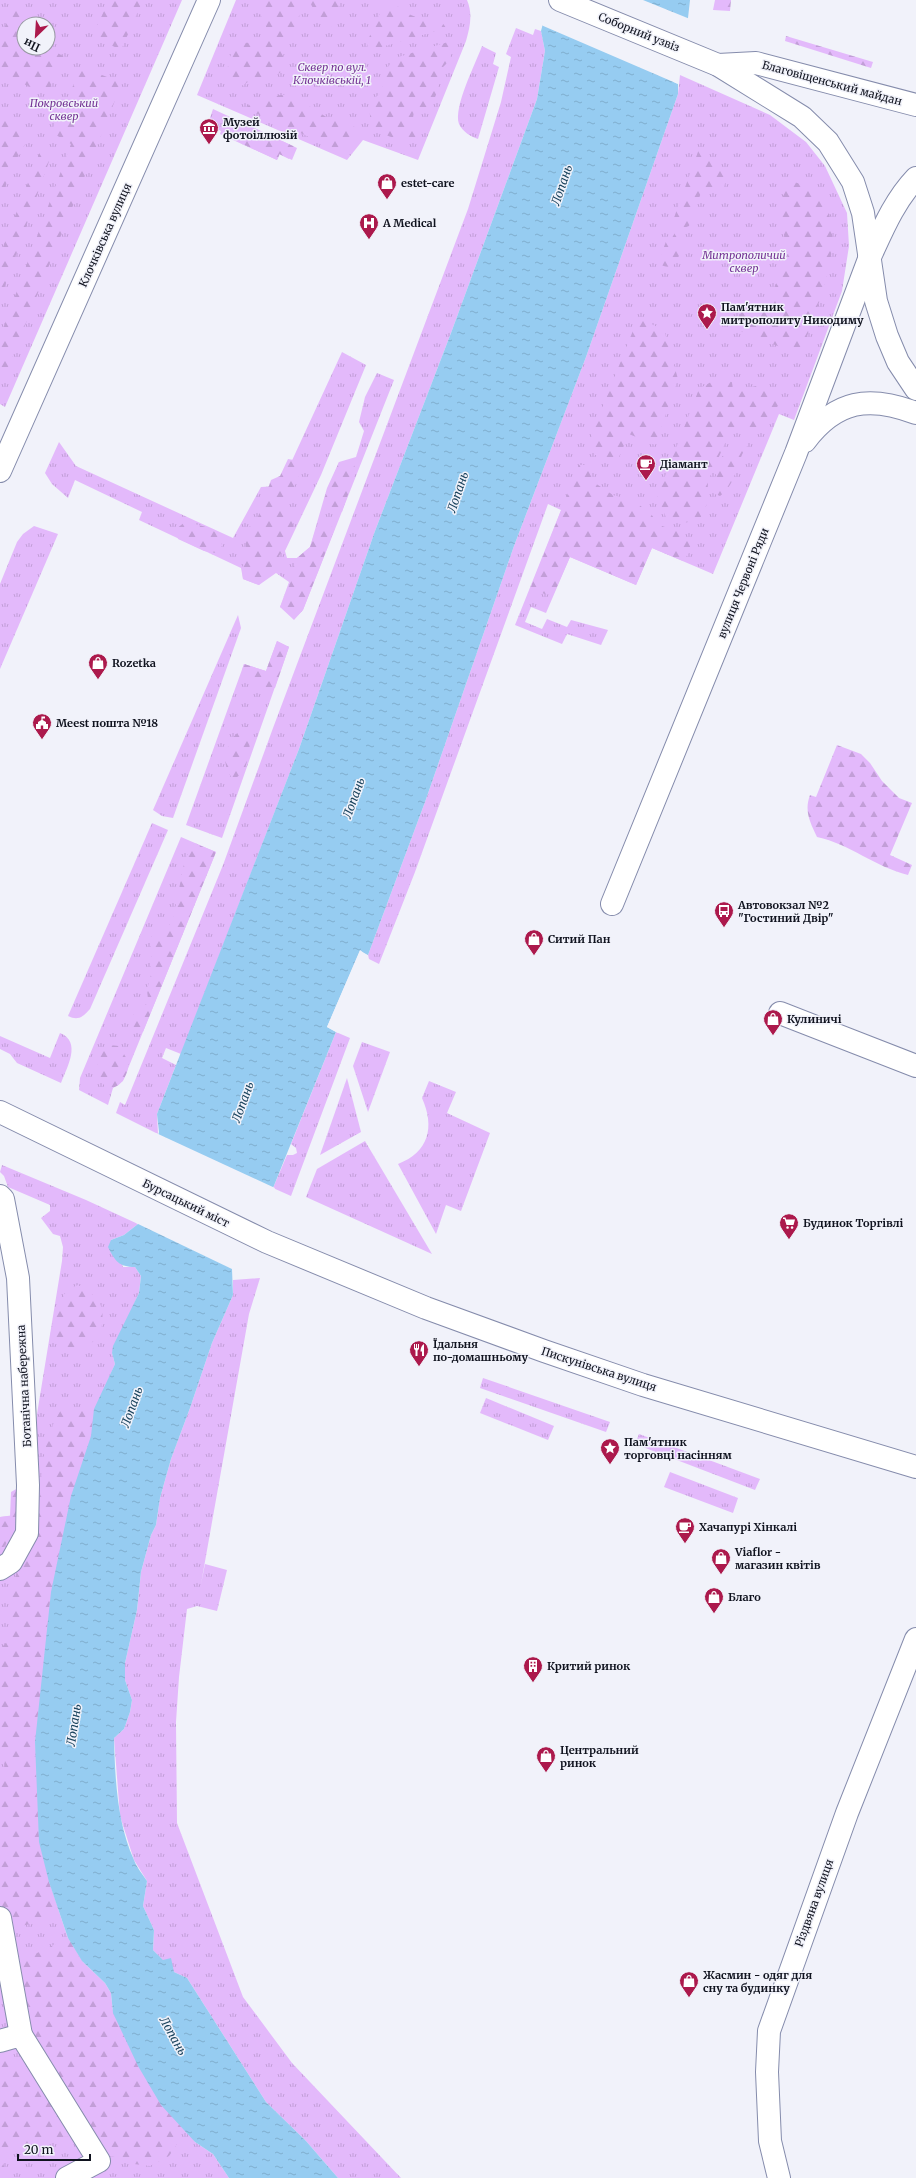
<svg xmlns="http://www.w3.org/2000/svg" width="916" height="2178" font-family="Merriweather,serif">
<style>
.grass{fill:url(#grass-tufts);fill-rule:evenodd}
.forest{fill:url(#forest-firs)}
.water{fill:url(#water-ripples)}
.pier{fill:#f1f2fa}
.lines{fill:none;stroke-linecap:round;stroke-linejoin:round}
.minor-casing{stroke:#858cac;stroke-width:24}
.tertiary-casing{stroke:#858cac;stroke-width:24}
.primary-casing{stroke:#858cac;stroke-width:24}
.minor{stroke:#fff;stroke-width:22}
.tertiary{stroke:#fff;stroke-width:22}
.primary{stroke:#fff;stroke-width:22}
.labels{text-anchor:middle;stroke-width:3;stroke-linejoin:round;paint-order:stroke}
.street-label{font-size:11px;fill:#10131f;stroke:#f1f2fa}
.park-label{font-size:11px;font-style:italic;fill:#743394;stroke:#f1f2fa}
.poi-label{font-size:11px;font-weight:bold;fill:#10131f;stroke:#f1f2fa;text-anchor:start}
.water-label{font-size:12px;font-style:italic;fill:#1b445e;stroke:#f1f2fa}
</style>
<defs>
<pattern id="grass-tufts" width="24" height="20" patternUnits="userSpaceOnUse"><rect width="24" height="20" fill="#e3b9fb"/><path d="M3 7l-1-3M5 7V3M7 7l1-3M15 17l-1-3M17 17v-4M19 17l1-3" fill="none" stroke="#c29ed7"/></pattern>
<pattern id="forest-firs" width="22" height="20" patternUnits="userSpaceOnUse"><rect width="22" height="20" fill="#e3b9fb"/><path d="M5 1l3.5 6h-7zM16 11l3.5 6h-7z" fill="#c29ed7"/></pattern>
<pattern id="water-ripples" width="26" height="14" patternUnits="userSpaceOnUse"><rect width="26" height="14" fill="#96ccf1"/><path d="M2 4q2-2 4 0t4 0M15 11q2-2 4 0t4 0" fill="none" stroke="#80aece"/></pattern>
</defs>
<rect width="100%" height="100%" fill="#f1f2fa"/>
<g class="grass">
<path d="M0 0H182L5 407 0 404ZM24 24H48V48H24Z"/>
<path d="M236 0H467C473 14 470 27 466 41L418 160 363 140 347 160 197 95Z"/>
<path d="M516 28 533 35 535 29 541 31 545 51 537 99 451 333 375 531 299 749 181 1054 166 1048 162 1058 176 1065 157 1114 158 1134 116 1113 120 1102 125 1105 223 865 273 728 468 209 501 102 511 57 506 54Z"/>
<path d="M482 46 496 53 493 64 499 67 478 139C471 137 462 131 459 124 453 107 476 63 482 46Z"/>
<path d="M680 75 770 115 806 142 825 166 847 213 849 246 842 291 794 420 779 414 713 574 652 548 636 585 570 557 546 613 531 607 525 622 542 629 547 619 567 627 571 620 608 630 601 645 567 634 562 644 515 625 561 510 548 504 415 872 379 964 369 959 368 955 425 802 514 546 586 357 678 94Z"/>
<path d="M213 109 297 148 292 160 280 154 277 160 220 134 221 131 208 124Z"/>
<path d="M342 352 366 365 321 475 285 551 287 558H297L310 547 327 488 339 462 356 457 364 431 359 422 365 397 377 373 394 380 303 610 294 620 280 607 289 582 276 573 259 585 243 579 241 568 139 520 142 512 75 480 68 498 52 484 45 473 59 442 76 466 233 538 261 487 277 486 289 467Z"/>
<path d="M34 526 58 534 0 669V584L17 542 23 534Z"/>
<path d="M238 615 241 628 173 818 162 816 153 810Z"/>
<path d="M277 641 289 647 222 838 186 825 244 664 266 671Z"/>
<path d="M152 823 168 830 90 1009C83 1017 78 1021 68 1016Z"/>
<path d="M181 837 216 852 123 1081 113 1088 108 1105 79 1090 80 1078Z"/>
<path d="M336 1032 350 1038 291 1196 273 1188 287 1155H293L297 1153 296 1148 291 1144Z"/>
<path d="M60 1033C82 1042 67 1067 61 1083L17 1063 10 1054 0 1049V1036L50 1058Z"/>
<path d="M362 1042 390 1052 368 1112 353 1066Z"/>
<path d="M347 1078 361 1132 320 1155Z"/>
<path d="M429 1081 456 1092 447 1113 490 1133 461 1211 446 1205 436 1234 398 1164C429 1152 435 1127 422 1098Z"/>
<path d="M365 1141 432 1254 306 1197 317 1169Z"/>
<path d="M2 1165 86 1200 138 1224 124 1235 111 1240 123 1267H135L141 1276 139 1293 112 1353 115 1364 108 1380 49 1882 68 1938 195 2142 213 2154 229 2178H0V1517L36 1512 37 1414 62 1261 63 1247 60 1236 53 1234 41 1218 50 1211V1205L8 1187 4 1176 0 1172Z"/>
<path d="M260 1278 249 1314 201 1584 205 1564 227 1570 217 1611 197 1606 187 1609 179 1677 176 1722 177 1823 243 1997 292 2063 401 2178H338L306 2141 266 2102 187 1978 174 1972 153 1950 154 1930 143 1906 147 1881 134 1860 120 1816 114 1738 124 1729 130 1712 132 1700 125 1680V1663L137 1610 141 1572 151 1535 156 1525 160 1498 171 1459 190 1408 212 1343 233 1295V1280Z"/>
<path d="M483 1378 610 1422 606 1432 480 1388Z"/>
<path d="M486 1398 554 1426 548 1440 480 1413Z"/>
<path d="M639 1434 760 1479 755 1490 635 1444Z"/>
<path d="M670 1472 738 1498 733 1513 664 1487Z"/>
</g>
<g class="forest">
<path d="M17 0 30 24H24V48H48L65 57 47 94 0 74V38Z"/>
<path d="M109 0H143L121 50 98 39V24Z"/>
<path d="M259 0H294L300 8 298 30 285 44 283 52 284 62 280 73 265 78H254L240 87 232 85 227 80C227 70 229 45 242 43 253 42 255 45 265 36L266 26 261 20Z"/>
<path d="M309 0H341L331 27 326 29 320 23Z"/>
<path d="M386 0C398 5 407 15 419 18 431 21 439 15 446 28L368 51 367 42Z"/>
<path d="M715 0H731L730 11 713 10Z"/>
<path d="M786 36 873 62 871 68 785 41Z"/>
<path d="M448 42 452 50 450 60 440 70 438 90 428 114 414 111 413 118 419 121V138C402 145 387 135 371 128L369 103 383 91 381 71 388 67 395 58Z"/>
<path d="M82 67 122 83 6 373 0 369V337L71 144 51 132Z"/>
<path d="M290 94 331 120 351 122 361 137 341 151 246 109C252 96 277 96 290 94Z"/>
<path d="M0 117 13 119C33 142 26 149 6 169L8 178 0 207Z"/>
<path d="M235 119 293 146 295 151 289 159 279 154 277 160 228 137H239L231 124Z"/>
<path d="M41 149 52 153 0 300V255Z"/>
<path d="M699 149 724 169 726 179 724 187 713 193 702 190 689 226 678 230 671 226Z"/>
<path d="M789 180C797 183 811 187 817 193 852 231 818 303 804 345L790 351 735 329 744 303 765 311 790 251 785 249 784 234 775 217Z"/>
<path d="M671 228 682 246C678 259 675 274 658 263Z"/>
<path d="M638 318 664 330 678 379 655 445 629 434 619 457 606 458 595 455 589 441Z"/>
<path d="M716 379 732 382 733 390 738 393C758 382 768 383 781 402L758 431 731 430 708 481 707 504 700 519 684 523 666 517 657 497 699 389Z"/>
<path d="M745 441 748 445C735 461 738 483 720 496L713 493 718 462 725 453H732L739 443Z"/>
<path d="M288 459 299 461 301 470 286 508C289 513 294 522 293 528 291 544 267 571 259 585L243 579 242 568 246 555V536L251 523 258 517 271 480 280 476Z"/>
<path d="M339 462 354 465 356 471 342 512C332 510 327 509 324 499Z"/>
<path d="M579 465H587L595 483 613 495 634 501 651 514 659 525 677 531 689 542 691 550 683 561 652 548 636 585 570 557 554 593C545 597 538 591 531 587Z"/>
<path d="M185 522C201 526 221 527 222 546L216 553 204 551 178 539 176 529Z"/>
<path d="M320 522 335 528 303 610 298 615 280 607 292 579V570L297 558 310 547 318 523Z"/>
<path d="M277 641 289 647 275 688C261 688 251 680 242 670L244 664 266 671Z"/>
<path d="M246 726 249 728C251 743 250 774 233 779 217 761 228 737 246 726Z"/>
<path d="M837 745 861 754 870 763 882 781 899 798 912 803 890 855 912 865 908 875C875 867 850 844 817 837 810 822 804 811 810 795L816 797Z"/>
<path d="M194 843 216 852 143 1032 134 1029 129 1024 130 1017 146 1005 148 999 147 990 151 975V936L159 931 167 929 173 919 185 859Z"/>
<path d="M109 1045 119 1046C122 1052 129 1059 128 1066 128 1075 119 1091 108 1087 105 1086 101 1082 98 1080L97 1058Z"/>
<path d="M78 1285C103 1299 106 1308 100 1336L85 1348 71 1350 50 1338C54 1316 55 1294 78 1285Z"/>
<path d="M63 1407 94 1409 91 1436 71 1496 51 1592 35 1742 39 1842 49 1882 58 1908C36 1922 26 1932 0 1921V1773L4 1771 5 1758 0 1755V1649L8 1641 11 1627 8 1616 11 1595 17 1571 15 1557 8 1541 2 1549 0 1548V1517L10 1516 11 1492 18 1488 26 1508 40 1500C41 1468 44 1434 63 1407Z"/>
<path d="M68 1938 82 1961 105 1983 111 1993 113 2013 138 2066 161 2105 181 2126 176 2146 169 2156 150 2166 134 2164 115 2157 87 2151 72 2137C45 2135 25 2145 2 2159L6 2174 11 2178H0V2054H3L47 2090 41 2058 16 1981 19 1952 37 1953Z"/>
</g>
<path class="water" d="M549 0H690L688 18 674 82 678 84V94L586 357 514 546 425 802 368 955 360 951 327 1027 336 1032 273 1188 232 1269 233 1295 212 1343 190 1408 171 1459 160 1498 156 1525 151 1535 141 1572 137 1610 125 1663V1680L132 1700 130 1712 124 1729 114 1738C115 1778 117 1823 134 1860 137 1868 143 1875 147 1881L143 1906 154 1930 153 1950 163 1960 171 1958 174 1972 187 1978 266 2102 306 2141 338 2178H229L213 2154 195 2142 161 2105 138 2066 113 2013 111 1993 105 1983 82 1961 68 1938 49 1882 39 1842 35 1742 51 1592 71 1496 91 1436 94 1409 115 1364 112 1353 113 1346 139 1293 141 1276 135 1267C119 1267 115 1261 108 1247L111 1240 124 1235 138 1224 159 1132 157 1114 299 749 375 531 451 333 537 99 545 51 541 31Z"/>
<g class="pier">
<path d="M547 0H643L690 19 676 81 678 84 541 25Z"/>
<path d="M360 950 369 957 361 953 330 1026 338 1030V1033L327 1027Z"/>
<path d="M156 1133 275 1188 234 1270 136 1223Z"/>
</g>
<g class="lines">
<g class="minor-casing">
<g id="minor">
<path d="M805 441C836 400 869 395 916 413"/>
<path d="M612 904 796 453 869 259"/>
<path d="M780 1013 916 1066"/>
<path d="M0 1196 3 1199 18 1278 28 1485 27 1533 11 1562 0 1569"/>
<path d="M0 1918 21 2035"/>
<path d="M0 2041 21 2035 99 2161 67 2178"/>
<path d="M779 2178 770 2141 767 2072 769 2031 847 1813 916 1639"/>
</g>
</g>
<g class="tertiary-casing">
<g id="tertiary">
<path d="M560 0 718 65 802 117 828 142 853 182 863 213 876 301 887 336 898 362 916 389"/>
<path d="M718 65 756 63 916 105"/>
<path d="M869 259C882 231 894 201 916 178"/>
<path d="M0 1112 267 1242 426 1308 544 1351 643 1385 916 1467"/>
</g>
</g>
<g class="primary-casing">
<path id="primary" d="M0 471 209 0"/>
</g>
<use href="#minor" class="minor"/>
<use href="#tertiary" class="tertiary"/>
<use href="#primary" class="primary"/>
</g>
<defs>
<g id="museum-pin" transform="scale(1)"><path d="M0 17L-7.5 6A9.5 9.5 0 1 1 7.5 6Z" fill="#ac194c" stroke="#f1f2fa"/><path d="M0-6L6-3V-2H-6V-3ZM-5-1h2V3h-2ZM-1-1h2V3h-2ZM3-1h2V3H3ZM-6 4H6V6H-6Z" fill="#fff"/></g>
<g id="shop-pin" transform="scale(1)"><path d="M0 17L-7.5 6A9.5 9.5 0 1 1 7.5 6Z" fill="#ac194c" stroke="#f1f2fa"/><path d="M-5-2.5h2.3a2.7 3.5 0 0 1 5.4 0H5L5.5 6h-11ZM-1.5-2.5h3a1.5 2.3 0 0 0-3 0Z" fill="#fff"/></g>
<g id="hospital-pin" transform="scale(1)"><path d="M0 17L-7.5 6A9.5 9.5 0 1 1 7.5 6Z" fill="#ac194c" stroke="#f1f2fa"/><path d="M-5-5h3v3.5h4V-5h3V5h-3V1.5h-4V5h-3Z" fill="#fff"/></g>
<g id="sight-pin" transform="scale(1)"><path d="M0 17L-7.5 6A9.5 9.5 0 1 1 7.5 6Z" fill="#ac194c" stroke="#f1f2fa"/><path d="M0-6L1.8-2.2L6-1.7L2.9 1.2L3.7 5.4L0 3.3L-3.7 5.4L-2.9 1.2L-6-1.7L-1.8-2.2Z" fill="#fff"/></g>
<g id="cafe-pin" transform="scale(1)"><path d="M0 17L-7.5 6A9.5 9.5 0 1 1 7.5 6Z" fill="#ac194c" stroke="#f1f2fa"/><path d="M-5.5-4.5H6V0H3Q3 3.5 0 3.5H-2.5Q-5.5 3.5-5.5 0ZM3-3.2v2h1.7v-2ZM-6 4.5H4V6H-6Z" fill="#fff"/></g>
<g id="civic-pin" transform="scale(1)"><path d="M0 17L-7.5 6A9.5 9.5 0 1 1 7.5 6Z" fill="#ac194c" stroke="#f1f2fa"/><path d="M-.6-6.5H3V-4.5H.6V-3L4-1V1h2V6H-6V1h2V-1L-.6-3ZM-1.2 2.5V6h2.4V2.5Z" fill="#fff"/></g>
<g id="bus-pin" transform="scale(1)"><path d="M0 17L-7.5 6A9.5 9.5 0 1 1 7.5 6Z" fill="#ac194c" stroke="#f1f2fa"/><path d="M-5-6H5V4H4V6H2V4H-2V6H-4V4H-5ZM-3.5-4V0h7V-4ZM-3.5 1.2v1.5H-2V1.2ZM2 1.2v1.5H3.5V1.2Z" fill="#fff"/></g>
<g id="supermarket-pin" transform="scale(1)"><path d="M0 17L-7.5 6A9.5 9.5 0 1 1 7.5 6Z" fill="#ac194c" stroke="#f1f2fa"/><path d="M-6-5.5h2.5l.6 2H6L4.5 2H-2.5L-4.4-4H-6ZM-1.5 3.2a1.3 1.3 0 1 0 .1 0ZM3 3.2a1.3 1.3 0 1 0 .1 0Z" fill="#fff"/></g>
<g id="restaurant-pin" transform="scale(1)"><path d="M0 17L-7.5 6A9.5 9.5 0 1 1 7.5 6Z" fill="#ac194c" stroke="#f1f2fa"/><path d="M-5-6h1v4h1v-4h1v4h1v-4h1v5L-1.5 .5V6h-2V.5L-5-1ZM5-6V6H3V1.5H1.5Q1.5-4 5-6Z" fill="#fff"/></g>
<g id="building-pin" transform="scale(1)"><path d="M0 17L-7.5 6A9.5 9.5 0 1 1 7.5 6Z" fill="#ac194c" stroke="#f1f2fa"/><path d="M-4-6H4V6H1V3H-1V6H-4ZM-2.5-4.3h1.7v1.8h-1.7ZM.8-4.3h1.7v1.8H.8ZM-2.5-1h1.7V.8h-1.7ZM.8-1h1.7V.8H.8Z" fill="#fff"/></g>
</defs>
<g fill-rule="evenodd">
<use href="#museum-pin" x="209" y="128"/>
<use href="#shop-pin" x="387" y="183"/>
<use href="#hospital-pin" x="369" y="223"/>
<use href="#sight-pin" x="707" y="313"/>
<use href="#cafe-pin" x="646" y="464"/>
<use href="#shop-pin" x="98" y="663"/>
<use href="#civic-pin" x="42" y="723"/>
<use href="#bus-pin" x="724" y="911"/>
<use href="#shop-pin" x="534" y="939"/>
<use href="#shop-pin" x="773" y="1019"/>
<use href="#supermarket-pin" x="789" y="1223"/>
<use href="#restaurant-pin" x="419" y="1350"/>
<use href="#sight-pin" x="610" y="1448"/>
<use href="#cafe-pin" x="685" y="1527"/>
<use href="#shop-pin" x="721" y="1558"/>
<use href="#shop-pin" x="714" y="1597"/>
<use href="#building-pin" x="533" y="1666"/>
<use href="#shop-pin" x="546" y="1756"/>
<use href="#shop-pin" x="689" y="1981"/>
</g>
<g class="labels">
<g class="street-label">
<text transform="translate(639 32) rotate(22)" y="4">Соборний узвіз</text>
<text transform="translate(832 83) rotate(15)" y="4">Благовіщенський майдан</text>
<text transform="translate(105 235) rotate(-66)" y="4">Клочківська вулиця</text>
<text transform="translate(743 583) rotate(-68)" y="4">вулиця Червоні Ряди</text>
<text transform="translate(186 1203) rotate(26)" y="4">Бурсацький міст</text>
<text transform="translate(599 1369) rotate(18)" y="4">Пискунівська вулиця</text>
<text transform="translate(24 1386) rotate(-93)" y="4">Ботанічна набережна</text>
<text transform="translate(814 1903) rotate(-70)" y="4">Різдвяна вулиця</text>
</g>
<g class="park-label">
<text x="332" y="71">Сквер по вул.<tspan x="332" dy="13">Клочківській, 1</tspan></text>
<text x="64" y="107">Покровський<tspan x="64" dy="13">сквер</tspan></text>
<text x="744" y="259">Митрополичий<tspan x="744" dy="13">сквер</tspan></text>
</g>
<g class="poi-label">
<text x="223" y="126">Музей<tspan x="223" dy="13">фотоіллюзій</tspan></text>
<text x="401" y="187">estet-care</text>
<text x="383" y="227">A Medical</text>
<text x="721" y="311">Пам'ятник<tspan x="721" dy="13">митрополиту Никодиму</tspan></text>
<text x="660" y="468">Діамант</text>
<text x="112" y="667">Rozetka</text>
<text x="56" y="727">Meest пошта №18</text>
<text x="738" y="909">Автовокзал №2<tspan x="738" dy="13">"Гостиний Двір"</tspan></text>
<text x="548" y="943">Ситий Пан</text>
<text x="787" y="1023">Кулиничі</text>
<text x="803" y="1227">Будинок Торгівлі</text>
<text x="433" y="1348">Їдальня<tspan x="433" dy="13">по-домашньому</tspan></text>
<text x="624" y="1446">Пам'ятник<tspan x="624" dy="13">торговці насінням</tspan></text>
<text x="699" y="1531">Хачапурі Хінкалі</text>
<text x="735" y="1556">Viaflor -<tspan x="735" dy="13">магазин квітів</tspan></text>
<text x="728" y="1601">Благо</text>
<text x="547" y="1670">Критий ринок</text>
<text x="560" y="1754">Центральний<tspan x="560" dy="13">ринок</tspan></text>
<text x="703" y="1979">Жасмин - одяг для<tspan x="703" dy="13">сну та будинку</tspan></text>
</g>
<g class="water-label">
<text transform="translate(562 185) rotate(-71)" y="4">Лопань</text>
<text transform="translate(458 492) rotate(-71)" y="4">Лопань</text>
<text transform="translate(354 798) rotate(-70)" y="4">Лопань</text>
<text transform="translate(243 1102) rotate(-70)" y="4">Лопань</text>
<text transform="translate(132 1407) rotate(-70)" y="4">Лопань</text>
<text transform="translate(74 1725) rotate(-81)" y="4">Лопань</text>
<text transform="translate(173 2036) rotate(61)" y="4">Лопань</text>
</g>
</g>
<g transform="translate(36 36) rotate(205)"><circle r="19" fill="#f1f2fa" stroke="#9799a2"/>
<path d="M0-3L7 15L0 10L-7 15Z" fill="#ac194c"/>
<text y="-6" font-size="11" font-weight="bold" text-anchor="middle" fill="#10131f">Пн</text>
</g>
<path d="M18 2154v6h72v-6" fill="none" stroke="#10131f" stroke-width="2"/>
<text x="24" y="2154" font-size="12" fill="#10131f" stroke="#f1f2fa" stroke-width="3" paint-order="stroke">20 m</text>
</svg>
